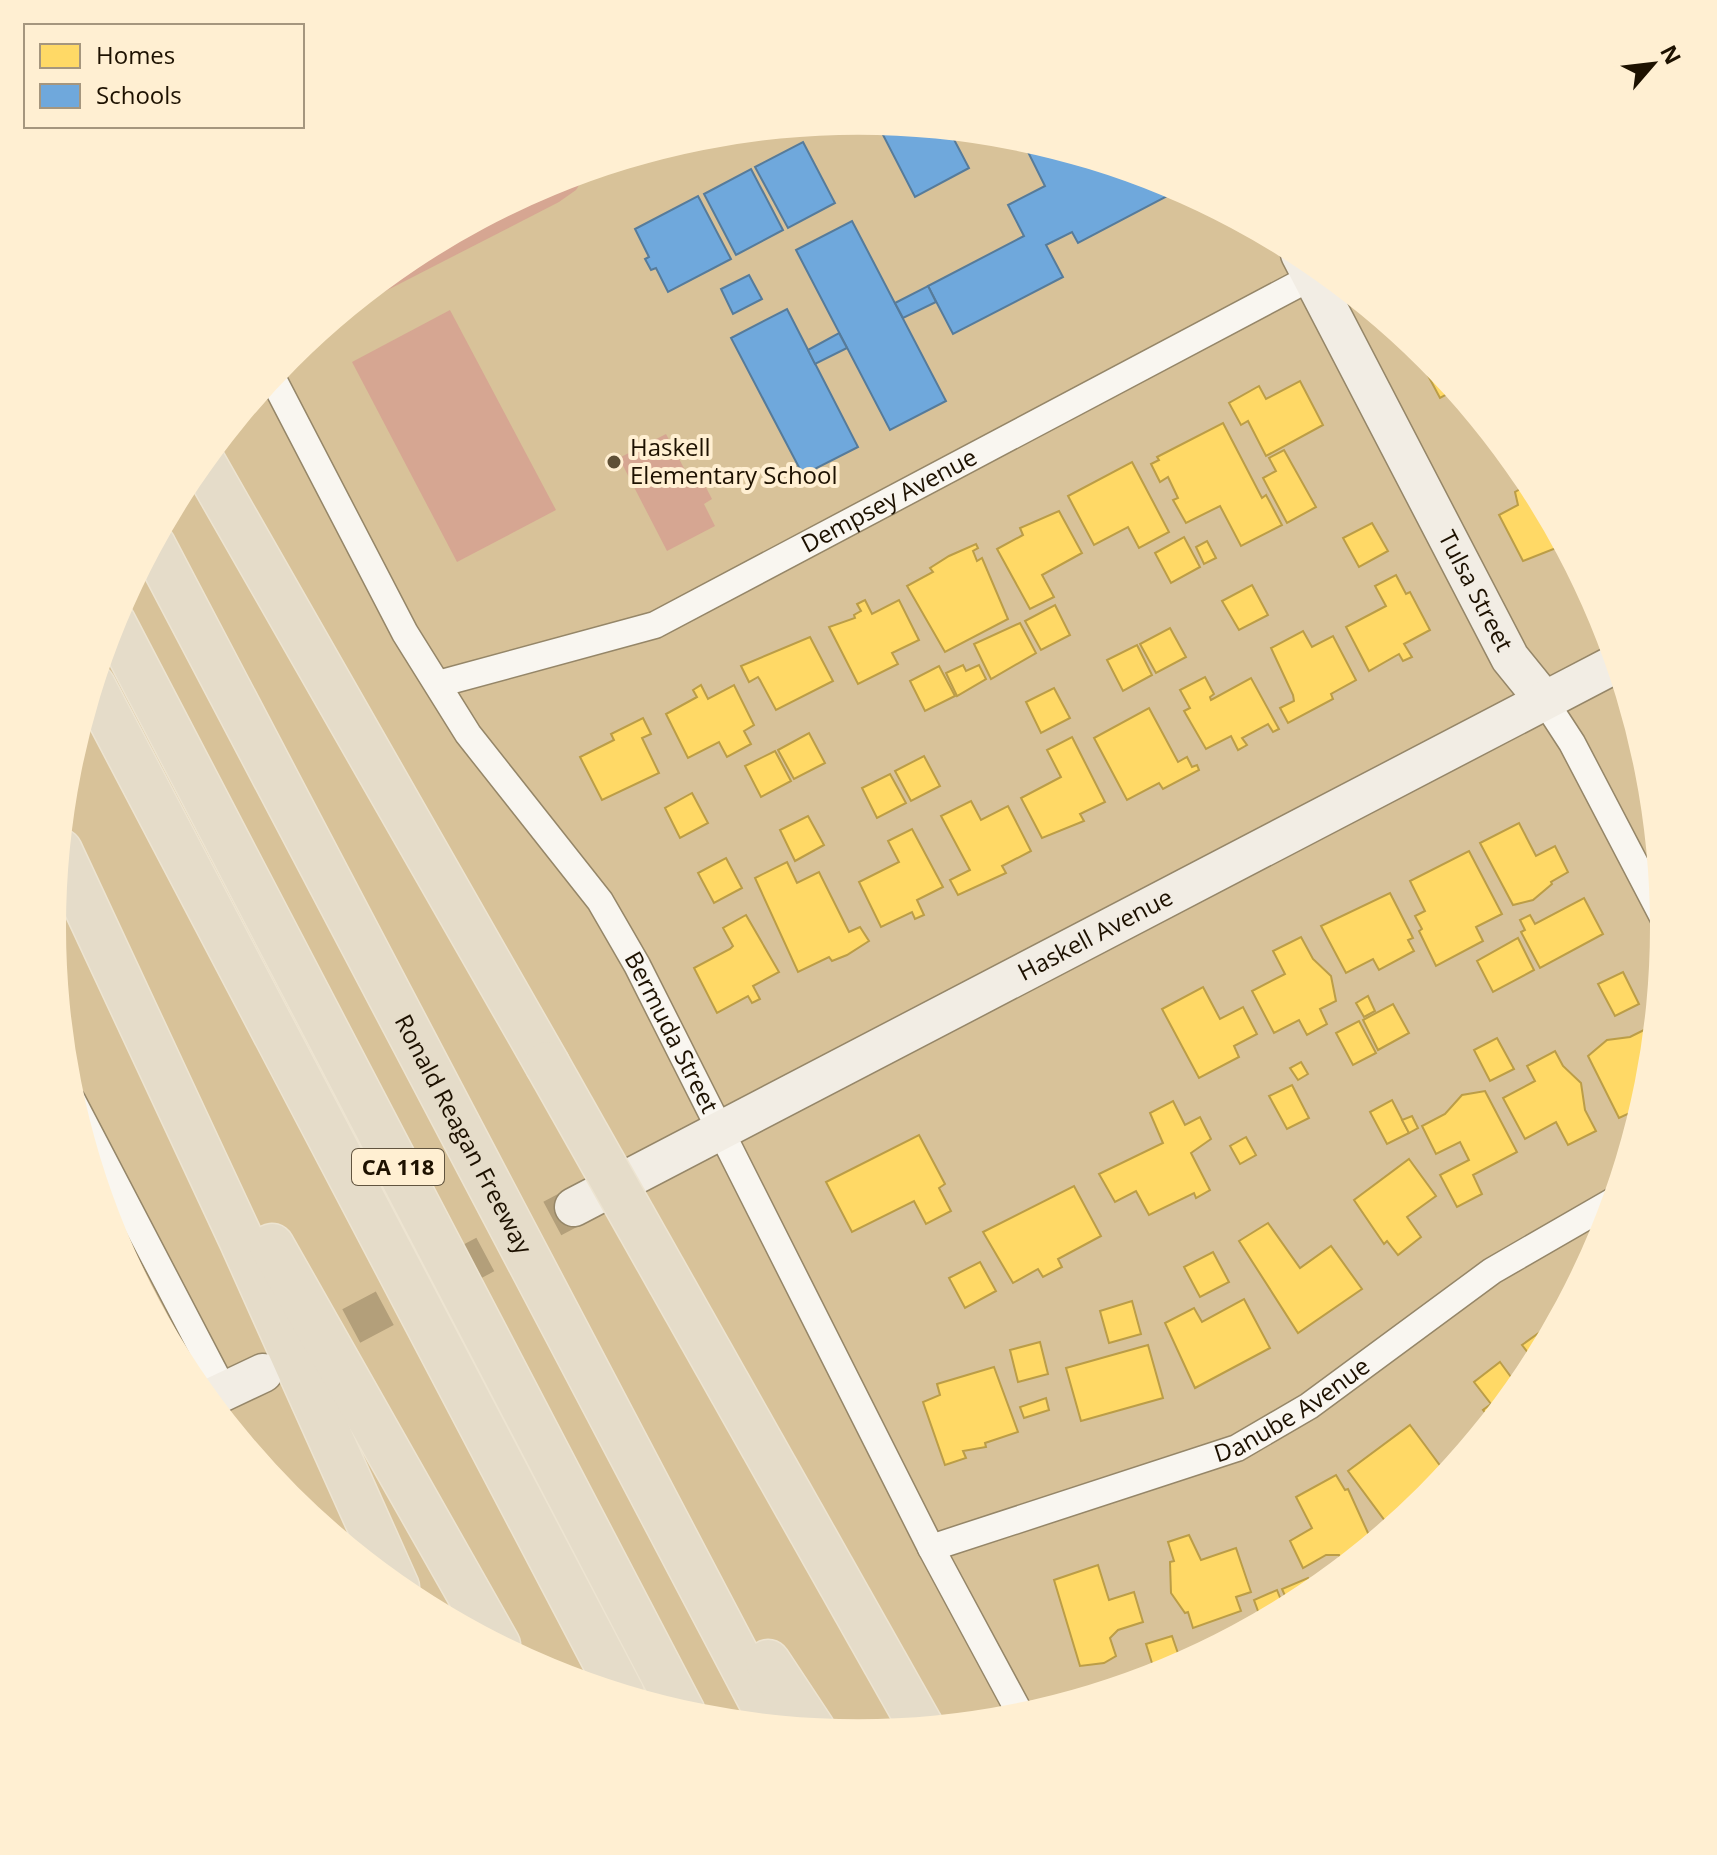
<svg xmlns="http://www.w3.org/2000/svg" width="1717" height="1855" font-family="'Open Sans',sans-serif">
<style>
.green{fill:#d6a692}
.homes{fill:#ffd966;stroke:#bb9d47;stroke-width:2}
.schools{fill:#6fa8dc;stroke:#567b9a;stroke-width:2}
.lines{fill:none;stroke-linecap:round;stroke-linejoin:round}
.secondary-tunnel{stroke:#b39f7a;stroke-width:38;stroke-dasharray:38 19;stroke-linecap:butt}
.street-casing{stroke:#958668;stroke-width:29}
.secondary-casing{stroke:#958668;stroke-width:41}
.highway-casing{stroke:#ede4d1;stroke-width:47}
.street{stroke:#f9f6f0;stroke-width:26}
.secondary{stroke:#f2ede4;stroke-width:38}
.highway{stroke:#e5dcc9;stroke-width:44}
.highway-bridge-casing{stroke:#ede4d1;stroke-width:47;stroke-linecap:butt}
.highway-bridge{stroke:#e5dcc9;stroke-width:44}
.poi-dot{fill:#5e4f36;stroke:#ffefd2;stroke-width:3}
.labels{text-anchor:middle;stroke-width:8;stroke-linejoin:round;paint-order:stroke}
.shield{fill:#ffefd2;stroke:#61543f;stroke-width:2}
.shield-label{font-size:22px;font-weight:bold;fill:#1d1100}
.poi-label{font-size:24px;fill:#1d1100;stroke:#ffefd2;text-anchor:start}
.street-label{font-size:24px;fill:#1d1100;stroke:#ffefd2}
</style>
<rect width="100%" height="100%" fill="#d8c299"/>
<g class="green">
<path d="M588 171 576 190 559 202 372 298 359 299C425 245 505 196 588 171Z"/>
<path d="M450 310 556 510 457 562 352 362Z"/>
<path d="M666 434 687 474 697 470 712 499 704 504 715 526 667 551 619 458Z"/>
</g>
<g class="homes">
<path d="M1420 350 1429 358 1455 390 1440 398 1416 353Z"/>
<path d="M1300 381 1323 425 1266 456 1248 421 1241 425 1229 403 1259 386 1266 399Z"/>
<path d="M1223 423 1262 498 1266 495 1282 525 1241 546 1220 506 1186 523 1173 500 1178 498 1168 477 1160 482 1151 464 1159 460 1157 457Z"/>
<path d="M1284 450 1316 507 1287 523 1263 478 1276 471 1269 458Z"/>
<path d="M1132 462 1169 532 1139 548 1128 527 1094 545 1068 496Z"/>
<path d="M1531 483 1579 572 1571 576 1556 548 1523 561 1499 515 1518 505 1515 492Z"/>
<path d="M1059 511 1082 553 1042 575 1054 597 1030 609 997 549 1023 535 1020 528Z"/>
<path d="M1372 523 1388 551 1359 567 1343 538Z"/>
<path d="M1184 537 1200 567 1171 583 1155 553Z"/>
<path d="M1207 541 1216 558 1204 564 1196 547Z"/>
<path d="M976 544 978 548 973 551 977 561 982 558 1008 619 945 652 907 586 933 572 930 568 949 556Z"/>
<path d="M1396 575 1406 594 1410 592 1430 630 1404 644 1412 657 1403 661 1399 654 1369 671 1346 627 1386 606 1375 586Z"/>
<path d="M1252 585 1268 615 1239 630 1222 601Z"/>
<path d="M865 600 872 614 899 600 919 640 892 653 898 664 858 684 829 627 855 618 854 615 861 611 857 604Z"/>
<path d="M1055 605 1070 635 1041 650 1025 621Z"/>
<path d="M1020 623 1036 653 991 679 974 644Z"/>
<path d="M1170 628 1186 657 1156 673 1140 644Z"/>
<path d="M1303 631 1312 647 1333 636 1356 680 1331 694 1333 699 1288 723 1280 708 1294 701 1293 695 1271 648Z"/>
<path d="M810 637 833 681 776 710 760 680 758 677 749 682 741 666Z"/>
<path d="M1137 645 1152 675 1123 691 1107 660Z"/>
<path d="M963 665 966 671 979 665 986 679 957 696 946 673Z"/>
<path d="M939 666 955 696 925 711 910 681Z"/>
<path d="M1205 677 1214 694 1210 697 1211 700 1251 678 1279 729 1273 732 1268 724 1242 738 1247 745 1238 750 1231 736 1206 749 1184 711 1190 708 1180 690Z"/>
<path d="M701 685 708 699 734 685 754 725 744 731 751 744 727 757 719 742 688 758 666 714 697 697 693 690Z"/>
<path d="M1054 688 1070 718 1041 733 1026 702Z"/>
<path d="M1149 708 1178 762 1187 757 1192 767 1197 765 1199 770 1163 789 1159 783 1127 800 1094 738Z"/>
<path d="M643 718 651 734 642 738 659 773 602 800 580 757 614 740 611 734Z"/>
<path d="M809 733 825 763 794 779 778 750Z"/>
<path d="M1072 737 1105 802 1080 814 1084 821 1042 838 1021 798 1061 777 1047 750Z"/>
<path d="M775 751 791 781 761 797 745 766Z"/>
<path d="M924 756 940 786 911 801 895 771Z"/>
<path d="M890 774 906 803 877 818 862 788Z"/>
<path d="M692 793 708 823 680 838 665 808Z"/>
<path d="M971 801 981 820 1008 806 1031 851 1002 866 1006 873 958 895 950 880 970 870 941 816Z"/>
<path d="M808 816 824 845 795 861 780 830Z"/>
<path d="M1519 823 1536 856 1555 846 1568 872 1551 882 1552 884 1533 900 1513 905 1480 843Z"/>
<path d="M912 829 943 887 917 900 924 915 915 919 912 912 881 927 859 882 899 862 888 841Z"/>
<path d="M1469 851 1502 914 1476 927 1483 941 1436 966 1419 931 1422 929 1415 916 1425 911 1410 881Z"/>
<path d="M726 858 742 888 714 903 698 873Z"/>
<path d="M787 862 797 883 819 872 849 932 860 927 869 941 847 955 832 961 829 957 798 972 755 878Z"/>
<path d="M1390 893 1413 938 1408 940 1414 951 1379 970 1373 959 1346 973 1321 926Z"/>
<path d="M1584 898 1603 934 1540 968 1521 932 1525 930 1520 920 1530 915 1535 924Z"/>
<path d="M746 915 779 972 753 986 760 999 752 1003 748 996 717 1013 694 968 730 949 733 946 723 928Z"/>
<path d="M1301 937 1313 959 1331 976 1336 1001 1320 1009 1327 1024 1307 1035 1299 1020 1274 1033 1252 991 1285 974 1273 951Z"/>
<path d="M1518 938 1534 970 1493 992 1477 961Z"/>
<path d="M1623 972 1639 1004 1615 1016 1598 984Z"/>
<path d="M1203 987 1220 1019 1243 1007 1257 1034 1234 1046 1239 1057 1199 1078 1162 1009Z"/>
<path d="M1368 996 1375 1011 1364 1017 1356 1003Z"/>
<path d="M1393 1004 1409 1033 1378 1050 1363 1020Z"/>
<path d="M1359 1021 1376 1053 1353 1065 1336 1033Z"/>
<path d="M1654 1025 1652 1062 1645 1065 1650 1076 1643 1107 1619 1118 1588 1056 1607 1040 1630 1037Z"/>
<path d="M1497 1038 1514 1069 1490 1081 1474 1050Z"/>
<path d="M1555 1051 1563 1066 1581 1083 1585 1110 1596 1131 1568 1145 1556 1122 1525 1139 1503 1098 1535 1081 1527 1066Z"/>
<path d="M1301 1062 1308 1074 1298 1080 1290 1068Z"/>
<path d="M1292 1085 1309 1118 1287 1129 1269 1096Z"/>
<path d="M1485 1091 1517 1152 1473 1175 1482 1194 1457 1207 1440 1175 1469 1160 1460 1142 1436 1154 1422 1126 1445 1114 1462 1095Z"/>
<path d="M1392 1100 1409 1133 1387 1144 1370 1112Z"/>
<path d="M1173 1101 1185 1125 1200 1117 1211 1139 1191 1153 1210 1190 1196 1198 1194 1193 1149 1215 1136 1191 1115 1202 1099 1174 1163 1143 1150 1113Z"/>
<path d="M1412 1116 1418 1128 1409 1133 1402 1120Z"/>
<path d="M919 1135 945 1184 939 1188 951 1211 926 1224 914 1201 852 1232 826 1182Z"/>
<path d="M1246 1137 1256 1155 1240 1164 1230 1146Z"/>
<path d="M1409 1159 1436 1196 1407 1217 1421 1237 1398 1255 1387 1241 1384 1244 1354 1200Z"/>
<path d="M1074 1186 1101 1236 1058 1259 1062 1267 1043 1277 1038 1269 1013 1283 983 1232Z"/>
<path d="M1268 1223 1300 1268 1331 1246 1362 1289 1298 1333 1239 1241Z"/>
<path d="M1213 1252 1229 1282 1200 1297 1184 1267Z"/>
<path d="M980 1262 996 1291 965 1308 949 1278Z"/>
<path d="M1244 1299 1270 1348 1195 1388 1165 1323 1194 1308 1202 1322Z"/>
<path d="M1132 1301 1141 1334 1109 1343 1100 1311Z"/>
<path d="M1561 1317 1536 1363 1522 1345Z"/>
<path d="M1040 1342 1048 1374 1018 1382 1010 1350Z"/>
<path d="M1148 1345 1163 1398 1081 1421 1066 1368Z"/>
<path d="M1500 1362 1519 1388 1492 1421 1483 1410 1491 1404 1474 1382Z"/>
<path d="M994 1367 1018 1432 985 1443 986 1447 963 1451 966 1458 945 1465 923 1402 940 1395 937 1384Z"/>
<path d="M1046 1398 1049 1410 1024 1418 1020 1407Z"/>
<path d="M1410 1425 1447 1475 1428 1498 1391 1529 1348 1471Z"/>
<path d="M1336 1475 1345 1490 1348 1489 1373 1544 1345 1567 1339 1555H1326L1303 1568 1290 1541 1312 1528 1296 1497Z"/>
<path d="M1189 1535 1201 1560 1236 1548 1251 1592 1236 1597 1241 1611 1193 1628 1188 1612 1185 1613 1171 1593 1170 1562 1174 1561 1168 1542Z"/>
<path d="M1098 1565 1109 1600 1134 1592 1143 1622 1118 1630 1110 1638 1116 1656 1104 1663 1080 1666 1054 1580Z"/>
<path d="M1308 1578 1314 1592 1290 1607 1282 1589Z"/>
<path d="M1277 1590 1285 1610 1262 1622 1254 1600Z"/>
<path d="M1172 1636 1182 1665 1156 1676 1146 1644Z"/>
</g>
<g class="schools">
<path d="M897 125 949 130 969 168 915 197 882 133Z"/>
<path d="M1021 138 1168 183 1175 192 1078 243 1072 232 1046 245 1063 277 953 334 928 286 1024 236 1008 205 1045 186Z"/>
<path d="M803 142 835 203 788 228 755 167Z"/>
<path d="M751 169 783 230 736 255 704 194Z"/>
<path d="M698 196 731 259 668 292 656 268 651 270 645 259 649 257 635 229Z"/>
<path d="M852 221 946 401 890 430 796 250Z"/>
<path d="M749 275 762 299 733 314 721 289Z"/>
<path d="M928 286 936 302 903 318 895 303Z"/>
<path d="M787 309 858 447 803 475 731 338Z"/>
<path d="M839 333 847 348 815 364 808 350Z"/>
</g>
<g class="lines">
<path class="secondary-tunnel" d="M301 1353 574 1207"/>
<g class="street-casing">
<g id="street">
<path id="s1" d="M272 377 405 633 468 734 600 901 637 965 931 1548 1022 1717"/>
<path id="s2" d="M438 684 655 625 1323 271"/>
<path d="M1544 700 1572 743 1664 919"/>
<path d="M72 1100 224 1391"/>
<path id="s3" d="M931 1548 1237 1448 1309 1406 1492 1271 1615 1200"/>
</g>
</g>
<g class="secondary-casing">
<g id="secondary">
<path id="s4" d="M1300 254 1510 658 1544 700"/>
<path id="s5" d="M574 1207 1617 663"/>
<path d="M208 1399 263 1373"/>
</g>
</g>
<g class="highway-casing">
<g id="highway">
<path d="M203 462 547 1064"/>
<path id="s6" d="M153 545 774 1726"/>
<path d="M113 622 683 1713"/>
<path d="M93 686 622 1694"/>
<path d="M60 851 241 1239 397 1587"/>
<path d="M272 1246 498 1645"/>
<path d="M768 1662 813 1730"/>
</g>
</g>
<use href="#street" class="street"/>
<use href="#secondary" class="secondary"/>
<use href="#highway" class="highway"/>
<g class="highway-bridge-casing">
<path id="highway-bridge" d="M547 1064 922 1728"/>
</g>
<use href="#highway-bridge" class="highway-bridge"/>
</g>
<circle class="poi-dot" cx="614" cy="462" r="8"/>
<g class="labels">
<rect class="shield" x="352" y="1149" width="92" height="36" rx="6"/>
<g class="shield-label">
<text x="398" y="1175">CA 118</text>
</g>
<g class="poi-label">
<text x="630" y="456">Haskell<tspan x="630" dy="28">Elementary School</tspan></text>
</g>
<g class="street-label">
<text dy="8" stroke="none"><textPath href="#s2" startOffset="490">Dempsey Avenue</textPath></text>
<text dy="8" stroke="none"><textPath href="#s4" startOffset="380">Tulsa Street</textPath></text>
<text dy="8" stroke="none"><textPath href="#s5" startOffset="588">Haskell Avenue</textPath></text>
<text dy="8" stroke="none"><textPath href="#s1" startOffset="770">Bermuda Street</textPath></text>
<text dy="8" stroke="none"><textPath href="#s6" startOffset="666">Ronald Reagan Freeway</textPath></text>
<text dy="8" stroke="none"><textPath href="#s3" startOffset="388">Danube Avenue</textPath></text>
</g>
</g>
<path d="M0 0H1717V1855H0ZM66 927a792 792 0 1 1 1584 0a792 792 0 1 1-1584 0Z" fill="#ffefd2" fill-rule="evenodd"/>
<rect x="24" y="24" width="280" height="104" fill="#ffefd2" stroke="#a5967e" stroke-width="2"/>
<rect x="40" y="44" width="40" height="24" fill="#ffd966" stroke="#a5967e" stroke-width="2"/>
<text x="96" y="64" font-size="24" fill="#1d1100">Homes</text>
<rect x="40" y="84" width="40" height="24" fill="#6fa8dc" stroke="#a5967e" stroke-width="2"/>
<text x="96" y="104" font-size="24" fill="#1d1100">Schools</text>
<g transform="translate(1653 64) rotate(62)" stroke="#ffefd2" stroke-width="6" paint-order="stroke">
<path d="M0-6L14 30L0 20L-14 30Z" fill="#1d1100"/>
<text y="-12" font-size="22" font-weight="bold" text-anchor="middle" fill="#1d1100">N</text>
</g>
</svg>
